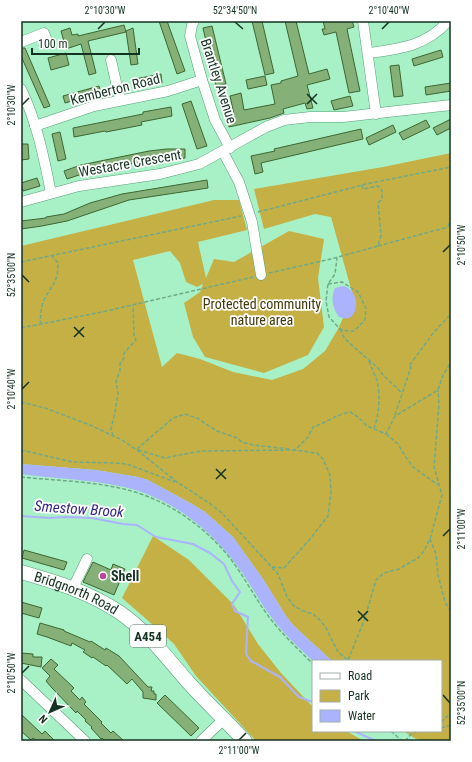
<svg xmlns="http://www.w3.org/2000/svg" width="472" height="762" font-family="'Roboto Condensed',sans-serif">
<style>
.green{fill:#c4b044}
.water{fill:#aab3fc}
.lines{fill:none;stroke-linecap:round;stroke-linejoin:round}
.stream{stroke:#aab3fc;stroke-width:2}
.building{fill:#85b078;stroke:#3d6630}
.minor-casing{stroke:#579e78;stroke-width:11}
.highway-casing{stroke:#579e78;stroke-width:15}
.path{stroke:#70a989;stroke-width:1.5;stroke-dasharray:4 2;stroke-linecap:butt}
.minor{stroke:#fff;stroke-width:10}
.highway{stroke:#fff;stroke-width:14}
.ticks{fill:none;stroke:#143222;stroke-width:1.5}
.poi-dot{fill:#ba459e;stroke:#fff;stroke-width:1.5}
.labels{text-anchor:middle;stroke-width:3.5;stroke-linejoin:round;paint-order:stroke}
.shield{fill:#fff;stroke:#5a7064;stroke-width:1}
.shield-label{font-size:13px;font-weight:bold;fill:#143222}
.street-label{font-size:14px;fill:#143222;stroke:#fff}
.park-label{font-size:14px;fill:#413909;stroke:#fff}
.poi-label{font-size:14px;font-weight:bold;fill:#143222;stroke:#fff;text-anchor:start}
.water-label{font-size:15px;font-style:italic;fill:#2f248b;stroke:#fff}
.neatline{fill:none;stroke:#143222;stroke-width:1.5}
.ticks-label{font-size:10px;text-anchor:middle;fill:#143222}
</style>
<rect width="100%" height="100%" fill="#a8f1c7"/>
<g class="green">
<path d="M451 153V740L450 741C431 741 419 744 404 731H441V661H332L293 625 286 616 263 579 233 537 205 512 192 504 148 480 138 477 96 470 21 464V246L214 200H239L247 230 198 242 206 278 214 259 234 262 289 231 324 239 318 278 324 327 308 355 264 373 205 357 193 337 184 303 200 292 203 284 197 287 186 282 180 263 170 251 133 260 162 367 177 353 200 359 233 372 272 380 303 369 325 351 338 329 353 296 331 217 315 214 264 229 254 189 383 167Z"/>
<path d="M153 536 189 560 234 605 258 644 281 673 313 707V731H346L364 741H256L196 676 174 644 153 625 122 598Z"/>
</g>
<g class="water">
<path d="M343 286C359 289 360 314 349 318 346 319 343 318 339 317 333 309 330 298 335 288Z"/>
<path d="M21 464 96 470 138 477 148 480 192 504 205 512 233 537 263 579 286 616 293 625 332 661H313C300 649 286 636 275 622 261 605 251 584 238 567 215 535 183 508 147 494 108 479 61 480 21 474Z"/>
</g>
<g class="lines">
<g class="stream">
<path d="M21 516 50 518 65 517 92 518 123 524 137 525 156 537 193 544 210 553 224 564 232 581 240 592 232 604 235 611 248 617 246 654 251 661 280 677 299 697 313 702"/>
<path d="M354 731 376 741"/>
</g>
</g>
<g class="building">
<path d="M159 21H167L185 71 177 74Z"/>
<path d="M252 21H262L274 73 265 75Z"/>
<path d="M285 21H296L309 74 327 69 330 79 307 85 313 108 307 109 305 103 283 109 284 113 270 118 229 127 227 116 234 114 230 96 241 93 244 110 275 104 271 85 281 83V81L298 76Z"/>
<path d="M323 21H352L354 27 347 29 360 91 349 93 336 32 324 35 322 29H325Z"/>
<path d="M124 25 126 32 88 41 96 73 89 75 81 44 66 49 61 31 70 28 72 35 78 34V36Z"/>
<path d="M212 26 226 84 216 86 203 28Z"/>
<path d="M133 28 138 64 131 65 126 31Z"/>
<path d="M21 48H25L50 106 44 108 21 56Z"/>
<path d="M441 50 443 57 414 66 412 59Z"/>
<path d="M66 53 69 65 51 70 48 58Z"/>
<path d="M399 65 403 96 394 97 390 66Z"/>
<path d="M161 74 162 83 136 87 135 79Z"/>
<path d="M265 76 267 85 248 89 246 80Z"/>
<path d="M451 83V91L426 95 425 87Z"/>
<path d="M99 86 101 93 65 103 63 96Z"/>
<path d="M350 96 353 106 334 110 331 101Z"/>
<path d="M191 101 207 146 197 149 182 104Z"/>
<path d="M171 107 172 116 141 122 142 125 106 132 105 131 74 137 73 128 143 114V112Z"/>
<path d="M451 119V128L437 135 433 128Z"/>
<path d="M426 120 430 127 403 140 399 133Z"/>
<path d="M393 125 396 132 369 145 366 138Z"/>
<path d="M361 129 363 139 261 163 263 172 255 174 251 156 275 151 274 149Z"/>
<path d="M60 132 66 159 58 161 52 134Z"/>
<path d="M21 144H28L29 159 21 160Z"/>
<path d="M167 149H185V158L150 160 82 174 67 179 64 171 81 165 149 151Z"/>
<path d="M37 178 40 186 23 191 21 183Z"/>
<path d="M207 180 208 188 129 200 67 221 42 226 21 229V221L46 218V217L64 214 90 203 122 194Z"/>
<path d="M24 550 67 562 64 570 22 558Z"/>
<path d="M93 562 111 570 113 564 125 569 114 595 83 582Z"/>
<path d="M21 602 42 608 39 618 21 613Z"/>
<path d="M40 623 64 630V631L90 642 91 641 105 650 106 648 119 656 148 687H152L151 691H154V694H156V700L143 698V692L132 679 127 684 107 665 106 666 93 657 92 658 83 652 85 650 72 643 71 646 47 637 37 634Z"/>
<path d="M21 653 33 654V657H42L41 667 21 663Z"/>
<path d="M51 659 58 665 54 669 74 688 71 691 80 700 82 697 86 702 84 704 102 722 101 723 111 733 113 731 124 741H105L102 738 101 739 91 728 92 727 85 721 86 720 77 711 76 713 52 688 46 681 50 676 42 668Z"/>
<path d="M165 695 199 728 191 736 157 703Z"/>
<path d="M21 714 42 734 45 731 55 741H37L33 738 31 740 21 731Z"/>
</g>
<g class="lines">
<g class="minor-casing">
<g id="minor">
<path d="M194 21 192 25 190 36 202 80 215 120 230 148"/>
<path d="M363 21 376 114"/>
<path d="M21 42 44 33 47 41"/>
<path d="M369 53C399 49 427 46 448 21"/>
<path d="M111 60 120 100"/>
<path d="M21 89C37 122 44 158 51 193"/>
<path d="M35 126 94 106 168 91 202 80"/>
<path d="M223 152 239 182 252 222 261 275"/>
<path d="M21 202 79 186 160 174 199 164 266 127 284 120 310 117H343L451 105"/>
<path d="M73 588 87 559"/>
<path d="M21 680 85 741"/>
<path d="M201 741 224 719"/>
</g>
</g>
<g class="highway-casing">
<g id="highway">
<path id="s1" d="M21 572C56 582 89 592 119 612 147 631 166 657 188 682 206 702 226 721 245 741"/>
</g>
</g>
<g class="path">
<path d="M258 212 366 184 451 167"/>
<path d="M451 217 448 227 451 228"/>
<path d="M378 246 448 227"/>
<path d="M21 262 241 216"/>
<path d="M269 273 331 259 378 246 381 235 378 203 382 199V190L378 186 363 189 362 185"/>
<path d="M328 284 342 282 358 292 366 308 365 320 354 331H347L340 329 329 317 326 301 328 284 335 274 337 258"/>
<path d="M42 324 40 321C41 314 41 305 45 298 53 283 58 283 58 263L52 256"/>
<path d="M21 328 102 312 253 277"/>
<path d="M340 329 345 339 378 368 383 375 402 393"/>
<path d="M369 361C371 367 374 373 376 378 381 391 379 417 374 428"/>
<path d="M21 402 45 408 90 425 122 440 137 450 177 482 209 503 222 513 278 574 287 597 294 606 303 611 313 614 321 621 326 628 338 652 349 661"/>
<path d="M395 415 411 367 409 366 434 332 451 314"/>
<path d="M386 434 398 444 405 456 413 467 438 485"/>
<path d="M113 436 111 429 115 412 118 394 116 381 120 371V364L124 358V353L136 340 134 336 133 305"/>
<path d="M137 449 173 418 185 414 197 418 217 431 237 438 242 442 253 445 289 449"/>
<path d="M21 450 73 462 114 463 127 464 175 482"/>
<path d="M138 450 165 458 201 451 295 450 308 437 313 427C326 423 337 414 350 412L358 417 367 426 386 434 395 416 438 390 443 375 451 362"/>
<path d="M21 477C59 481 98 481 135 492 171 503 205 527 229 557 244 576 255 598 269 617 282 634 298 649 313 664"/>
<path d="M430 539 436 554 438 575 445 602 451 611"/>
<path d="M272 567 284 568 310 539 328 516 331 492 330 475 323 459 317 453 294 450"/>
<path d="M348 660 364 621 376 580 384 573 399 569 418 558 424 551 430 539 442 495 434 467 439 404 438 390"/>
<path d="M441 722 451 713"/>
<path d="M441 728 451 725"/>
<path d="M391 731 402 741"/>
<path d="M405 741 412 733 420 731"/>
</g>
<use href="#minor" class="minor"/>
<use href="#highway" class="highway"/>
</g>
<path class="ticks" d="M235 22 243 29M98 29 105 22M382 29 389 22M307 94 317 104M307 104 317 94M22 105 29 98M443 252 450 245M22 275 29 282M74 327 84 337M74 337 84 327M22 389 29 382M216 469 226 479M216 479 226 469M443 536 450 529M358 611 368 621M358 621 368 611M22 673 29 666M443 695 450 703M239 740 246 733"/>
<circle class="poi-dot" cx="103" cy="576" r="4"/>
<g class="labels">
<rect class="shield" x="130" y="625" width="36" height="22" rx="3"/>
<g class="shield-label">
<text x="148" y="641">A454</text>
</g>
<g class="street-label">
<text transform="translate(219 81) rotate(72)" y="5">Brantley Avenue</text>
<text transform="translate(115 89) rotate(-14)" y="5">Kemberton Road</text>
<text transform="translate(130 163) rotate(-10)" y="5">Westacre Crescent</text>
<text dy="5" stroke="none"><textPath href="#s1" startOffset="59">Bridgnorth Road</textPath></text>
</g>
<g class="park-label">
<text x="262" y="309">Protected community<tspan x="262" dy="16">nature area</tspan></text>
</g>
<g class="poi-label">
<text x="111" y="581">Shell</text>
</g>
<g class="water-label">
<text transform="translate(79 509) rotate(4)" y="5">Smestow Brook</text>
</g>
</g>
<rect width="472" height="762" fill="none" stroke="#ffffff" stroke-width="44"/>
<rect x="312" y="660" width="130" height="72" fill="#ffffff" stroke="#a1ada7"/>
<rect x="320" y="673" width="20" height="6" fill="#ffffff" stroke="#a1ada7"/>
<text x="348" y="680" font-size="12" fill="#143222">Road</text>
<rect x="320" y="690" width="20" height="12" fill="#c4b044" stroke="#a1ada7"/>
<text x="348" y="700" font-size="12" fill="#143222">Park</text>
<rect x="320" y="710" width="20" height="12" fill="#aab3fc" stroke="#a1ada7"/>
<text x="348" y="720" font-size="12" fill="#143222">Water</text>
<g transform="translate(50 712) rotate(225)" stroke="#ffffff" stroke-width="3" paint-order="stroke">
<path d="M0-3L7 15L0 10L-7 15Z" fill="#143222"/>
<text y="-6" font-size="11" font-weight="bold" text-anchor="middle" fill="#143222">N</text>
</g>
<path d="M32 48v6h107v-6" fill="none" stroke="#143222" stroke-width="2"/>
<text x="38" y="48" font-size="12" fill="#143222" stroke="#ffffff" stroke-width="3" paint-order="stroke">100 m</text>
<rect x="22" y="22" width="428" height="718" class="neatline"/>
<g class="ticks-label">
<text x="105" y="14">2°10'30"W</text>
<text x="235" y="14">52°34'50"N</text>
<text x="389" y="14">2°10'40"W</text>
<text transform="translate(11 105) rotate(-90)" y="4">2°10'30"W</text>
<text transform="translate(461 245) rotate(-90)" y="4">2°10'50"W</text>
<text transform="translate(11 275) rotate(-90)" y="4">52°35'00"N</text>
<text transform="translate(11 389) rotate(-90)" y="4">2°10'40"W</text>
<text transform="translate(461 529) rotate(-90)" y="4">2°11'00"W</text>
<text transform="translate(11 673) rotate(-90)" y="4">2°10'50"W</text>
<text transform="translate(461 703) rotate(-90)" y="4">52°35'00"N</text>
<text x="239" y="754">2°11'00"W</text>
</g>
</svg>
